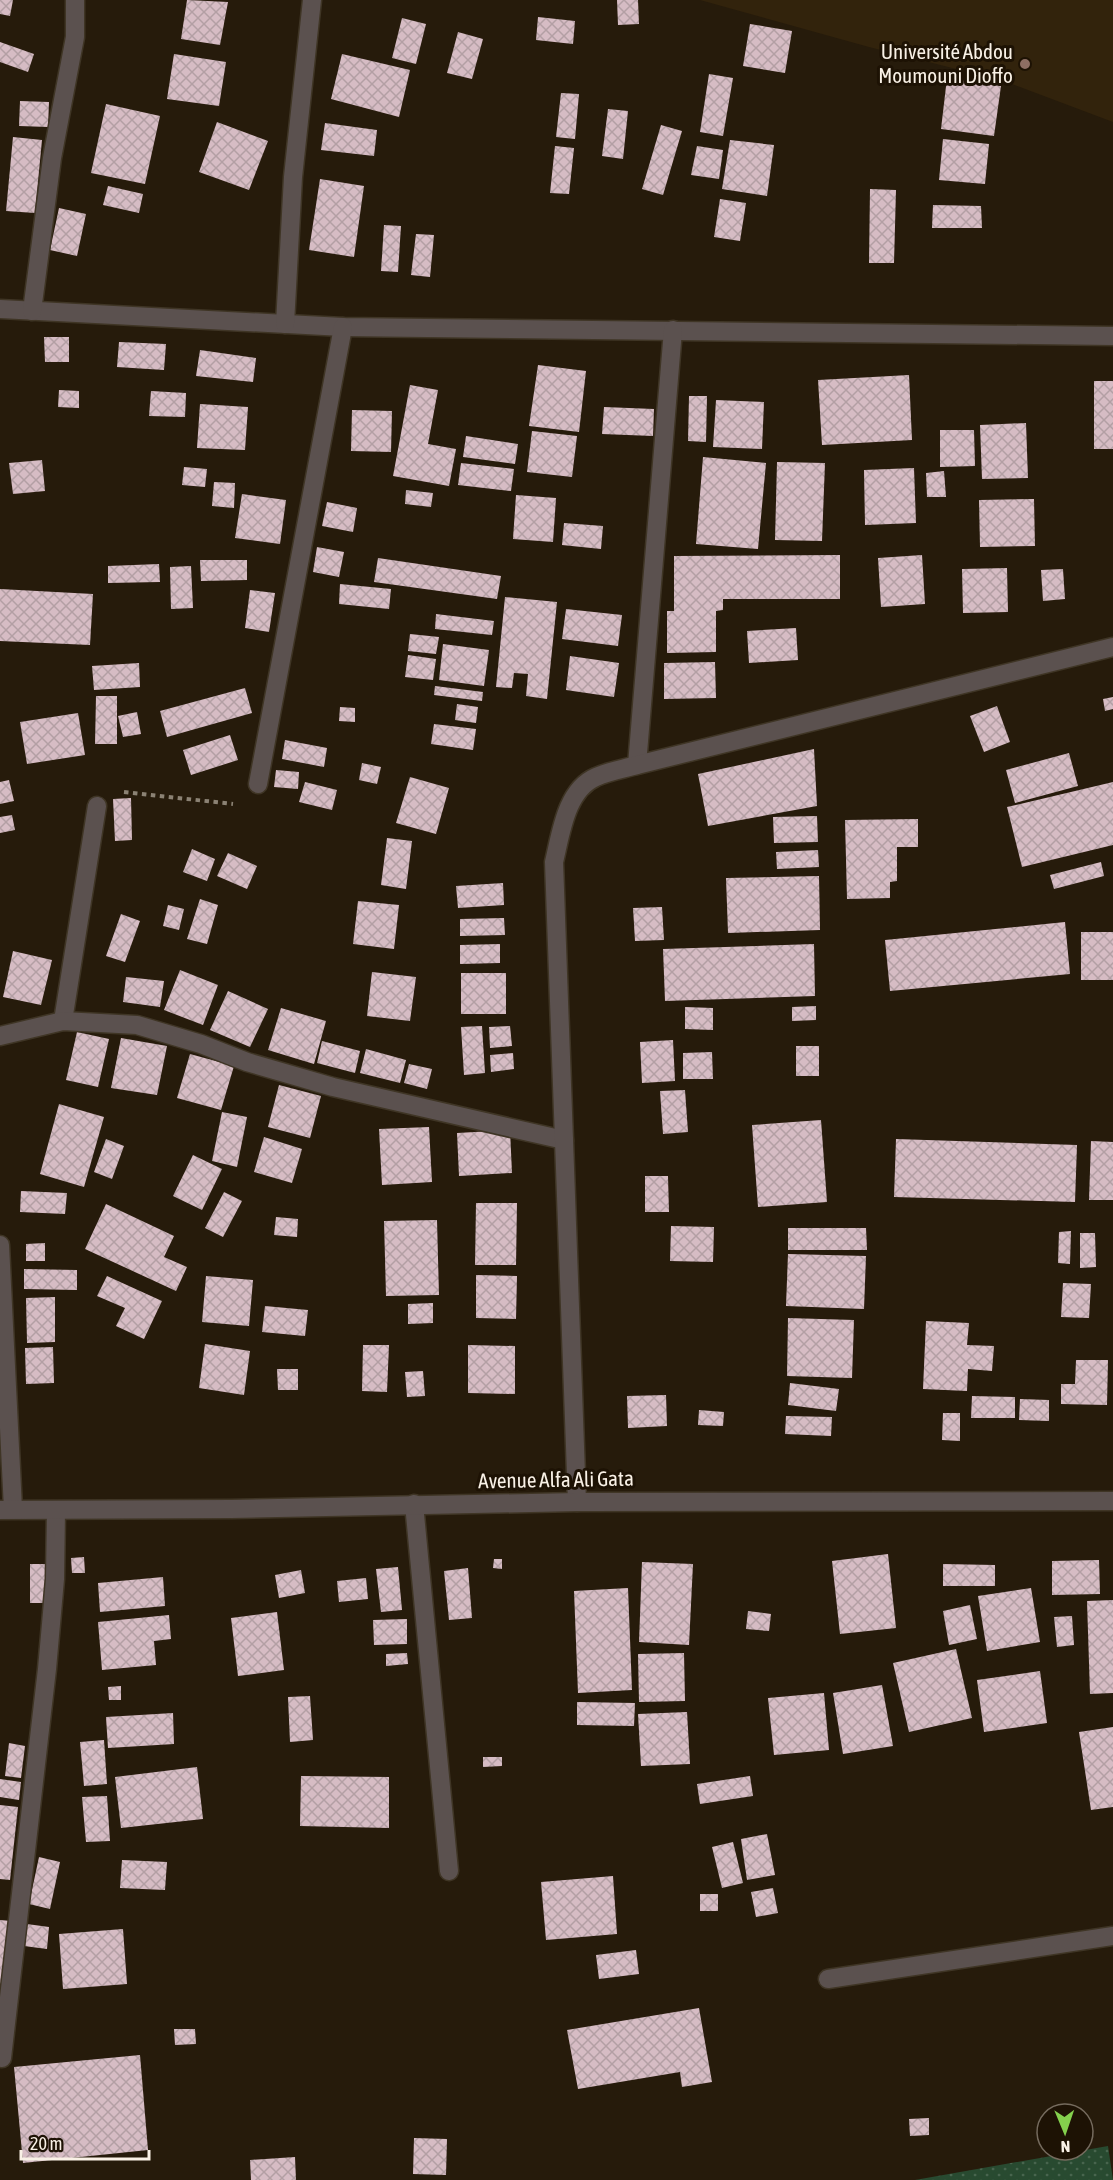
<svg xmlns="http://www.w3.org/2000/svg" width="1113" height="2180" font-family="'Asap Condensed',sans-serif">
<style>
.built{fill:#32230c}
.grass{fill:url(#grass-dots)}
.building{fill:url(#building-cross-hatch)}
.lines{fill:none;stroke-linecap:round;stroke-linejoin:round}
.minor-casing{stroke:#3f3525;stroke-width:21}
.tertiary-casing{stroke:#3f3525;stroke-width:21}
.path{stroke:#8b8274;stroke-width:4;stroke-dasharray:4.5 4.5;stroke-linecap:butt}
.minor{stroke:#5b514f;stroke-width:18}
.tertiary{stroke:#5b514f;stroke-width:18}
.education-dot{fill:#8d6e63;stroke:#1d1204;stroke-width:2}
.labels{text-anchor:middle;stroke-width:6;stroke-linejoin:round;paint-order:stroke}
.poi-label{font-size:21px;fill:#f9f1e6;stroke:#1d1204;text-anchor:end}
.street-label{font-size:21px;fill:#f9f1e6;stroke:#1d1204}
</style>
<defs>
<pattern id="grass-dots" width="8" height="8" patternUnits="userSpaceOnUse" patternTransform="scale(1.5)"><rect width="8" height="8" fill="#284a30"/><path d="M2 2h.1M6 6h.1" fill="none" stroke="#48654e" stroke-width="1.8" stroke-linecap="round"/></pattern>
<pattern id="building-cross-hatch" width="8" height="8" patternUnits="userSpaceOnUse" patternTransform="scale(1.5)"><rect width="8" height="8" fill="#d6bcc4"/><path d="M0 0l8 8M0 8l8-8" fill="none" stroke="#b39fa4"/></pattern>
</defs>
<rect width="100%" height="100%" fill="#261b0b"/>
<path class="built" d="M700 0H1113V122L1004 81 869 47Z"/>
<path class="grass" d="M1108 2146 1113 2180H915Z"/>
<g class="building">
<path d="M0 0H13L10 16 0 14Z"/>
<path d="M187 0 228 2 220 45 181 39Z"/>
<path d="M617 0H638L639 24 618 25Z"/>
<path d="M538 17 575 21 573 44 536 40Z"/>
<path d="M402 18 426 24 416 64 392 58Z"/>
<path d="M750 24 792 31 785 73 743 66Z"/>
<path d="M458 32 483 39 472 79 447 73Z"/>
<path d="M0 42 34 54 28 72 0 62Z"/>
<path d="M174 54 226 62 219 106 167 99Z"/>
<path d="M342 54 410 70 399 117 331 99Z"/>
<path d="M709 74 733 78 723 136 700 132Z"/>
<path d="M947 78 1001 86 994 136 941 129Z"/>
<path d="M561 93 579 94 575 139 556 137Z"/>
<path d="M20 101 49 102 48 127 19 126Z"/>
<path d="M106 104 160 116 145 184 91 173Z"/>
<path d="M608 109 628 111 623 159 602 156Z"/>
<path d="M217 122 268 141 249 190 199 172Z"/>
<path d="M325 123 377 130 374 156 321 150Z"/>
<path d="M661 125 682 131 663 195 642 189Z"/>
<path d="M13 137 42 140 35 213 6 211Z"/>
<path d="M943 139 989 144 985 184 939 180Z"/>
<path d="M730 140 774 145 767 196 722 189Z"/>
<path d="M555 146 574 148 569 194 550 193Z"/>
<path d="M697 146 723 150 719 179 691 175Z"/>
<path d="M320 179 364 186 354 257 309 250Z"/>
<path d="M108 186 143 194 139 213 103 205Z"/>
<path d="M870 189 896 190 894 263H869Z"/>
<path d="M720 199 746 203 740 241 714 237Z"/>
<path d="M933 205 981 206 982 228H932Z"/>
<path d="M59 208 86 214 77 256 50 250Z"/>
<path d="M384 225 401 226 398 272 381 271Z"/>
<path d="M416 234 434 235 430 277 411 275Z"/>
<path d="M44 337H69V362H45Z"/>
<path d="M119 342 166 344 164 370 117 367Z"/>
<path d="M200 350 256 358 253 382 196 376Z"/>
<path d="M538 365 586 371 579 432 529 426Z"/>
<path d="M909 375 912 440 822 445 818 380Z"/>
<rect x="1094" y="381" width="19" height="68"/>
<path d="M410 385 438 390 428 444 456 449 449 486 393 476Z"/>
<path d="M59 390 79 391V408L58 407Z"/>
<path d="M151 391 186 393 185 417 149 416Z"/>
<path d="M689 396H707L706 442 688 441Z"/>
<path d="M716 400 764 402 762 449 713 447Z"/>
<path d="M200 404 248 407 245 450 197 448Z"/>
<path d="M604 407 654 409 653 436 602 434Z"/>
<path d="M352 410 392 411 391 452 351 451Z"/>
<path d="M1026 423 1028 478 982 479 980 425Z"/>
<path d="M940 430H974L975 466 940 467Z"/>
<path d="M532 431 577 436 572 477 527 472Z"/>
<path d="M466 436 518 444 515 464 463 457Z"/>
<path d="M703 457 766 463 758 549 696 544Z"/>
<path d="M42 460 45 491 13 494 9 463Z"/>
<path d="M777 462 825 463 822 541 775 540Z"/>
<path d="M461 463 514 469 511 491 458 485Z"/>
<path d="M184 467 207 469 205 487 182 485Z"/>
<path d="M914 468 916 523 865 525 864 470Z"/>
<path d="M944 471 946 497H927L926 473Z"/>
<path d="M214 482 235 483 234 508 212 506Z"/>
<path d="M406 490 433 493 431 507 405 504Z"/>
<path d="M242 494 286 500 280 544 235 538Z"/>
<path d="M516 495 556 498 553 542 513 539Z"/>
<path d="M1034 499 1035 546 980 547 979 500Z"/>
<path d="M327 502 357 508 353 532 322 526Z"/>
<path d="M564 523 603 526 601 549 562 545Z"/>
<path d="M317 547 344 552 339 577 313 572Z"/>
<path d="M840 555V599H723V610L716 611V652L667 653V611H674V556Z"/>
<path d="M922 555 925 604 881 607 878 558Z"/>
<path d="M378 558 501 576 497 599 374 582Z"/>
<path d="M200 560H247V580L201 581Z"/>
<path d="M159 564 160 582 108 583V566Z"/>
<path d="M191 566 193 608 171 609 170 567Z"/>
<path d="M1007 568 1008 612 963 613 962 569Z"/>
<path d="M1063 569 1065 599 1043 601 1041 570Z"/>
<path d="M340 584 391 589 389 609 339 604Z"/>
<path d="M0 589 93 594 90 645 0 641Z"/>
<path d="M250 590 275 593 269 632 245 628Z"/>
<path d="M505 597 557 602 547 699 526 696 528 674 514 673 512 688 496 687Z"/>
<path d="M566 609 622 615 618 646 562 639Z"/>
<path d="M436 614 494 621 492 635 435 629Z"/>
<path d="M796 628 798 660 749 663 747 631Z"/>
<path d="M410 634 439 637 436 654 408 651Z"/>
<path d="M443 644 489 650 484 686 439 680Z"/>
<path d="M408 655 436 659 433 680 405 677Z"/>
<path d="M570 656 619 663 614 697 566 690Z"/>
<path d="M715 662 716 698 664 699V663Z"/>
<path d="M139 663 140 687 94 690 92 666Z"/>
<path d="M435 686 483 692 482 701 434 695Z"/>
<path d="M245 688 252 713 167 737 160 711Z"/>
<path d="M96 696H117V744H95Z"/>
<path d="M1113 697V709L1105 711 1103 699Z"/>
<path d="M457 704 478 707 476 723 455 720Z"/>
<path d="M997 706 1010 742 984 752 970 716Z"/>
<path d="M340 707 355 708V722L339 721Z"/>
<path d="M137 712 141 734 123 737 118 716Z"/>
<path d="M78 713 85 755 27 764 20 722Z"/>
<path d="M434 724 476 729 473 750 431 744Z"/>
<path d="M230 735 238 760 191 775 183 750Z"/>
<path d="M285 740 327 748 324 767 282 759Z"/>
<path d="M814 749 817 806 708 826 698 774Z"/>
<path d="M1069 753 1078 786 1015 803 1006 770Z"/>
<path d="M362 763 381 767 377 784 359 780Z"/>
<path d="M276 770 299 772 298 789 274 787Z"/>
<path d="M410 777 449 788 436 834 396 823Z"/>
<path d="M9 780 14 801 0 804V782Z"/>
<path d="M305 782 337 790 332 810 299 802Z"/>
<path d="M1113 782V845L1022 867 1007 807Z"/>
<path d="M131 798 132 840 115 841 113 799Z"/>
<path d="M12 815 15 830 0 833V817Z"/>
<path d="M817 816 818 842 774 843 773 817Z"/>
<path d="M918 819V847H897V881L890 882V898L847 899 845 820Z"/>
<path d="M387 838 412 841 406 889 381 885Z"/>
<path d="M192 849 215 859 207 881 183 872Z"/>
<path d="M818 850 819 867 777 869 776 852Z"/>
<path d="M228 853 257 866 247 889 217 876Z"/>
<path d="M1101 862 1104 876 1054 889 1050 875Z"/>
<path d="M819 876 820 930 728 933 726 878Z"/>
<path d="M503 883 504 905 458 908 456 886Z"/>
<path d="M200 899 218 905 207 944 187 939Z"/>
<path d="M358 901 399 905 394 949 353 944Z"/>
<path d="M168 905 184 909 179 930 163 926Z"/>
<path d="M662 907 664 940 635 941 633 908Z"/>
<path d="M121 914 140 921 125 962 106 956Z"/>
<path d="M504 918 505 935 460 936V919Z"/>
<path d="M1065 922 1070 974 890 991 885 940Z"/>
<rect x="1081" y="932" width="32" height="48"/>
<path d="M500 944V963L460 964V945Z"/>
<path d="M814 944 815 996 665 1001 663 949Z"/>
<path d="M13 951 52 960 41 1005 3 997Z"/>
<path d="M180 970 218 985 203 1025 164 1010Z"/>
<path d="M372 972 416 977 410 1021 367 1016Z"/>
<rect x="461" y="973" width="45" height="41"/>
<path d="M126 977 164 981 160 1007 123 1002Z"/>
<path d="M228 991 268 1009 250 1047 210 1030Z"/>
<path d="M816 1006V1020L792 1021V1007Z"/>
<path d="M685 1007 713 1008V1030L685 1029Z"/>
<path d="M281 1008 326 1021 314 1064 268 1050Z"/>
<path d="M482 1026 485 1073 464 1075 461 1027Z"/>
<path d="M510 1026 512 1046 490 1048 489 1027Z"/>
<path d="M77 1032 109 1039 98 1087 66 1080Z"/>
<path d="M121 1038 167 1046 157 1095 111 1088Z"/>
<path d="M673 1040 675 1081 642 1083 640 1042Z"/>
<path d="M322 1041 360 1051 355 1073 317 1063Z"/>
<rect x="796" y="1046" width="23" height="30"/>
<path d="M366 1049 406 1060 400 1083 360 1073Z"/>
<path d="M712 1052 713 1079H683V1053Z"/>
<path d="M513 1053 514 1069 491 1072 490 1055Z"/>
<path d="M190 1054 234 1066 221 1110 177 1098Z"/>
<path d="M409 1064 432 1069 427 1089 404 1083Z"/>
<path d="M279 1085 321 1096 310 1138 268 1127Z"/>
<path d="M685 1090 688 1132 663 1134 660 1091Z"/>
<path d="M59 1104 104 1117 84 1187 40 1174Z"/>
<path d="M222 1112 247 1117 237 1167 212 1161Z"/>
<path d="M821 1120 827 1202 758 1207 752 1125Z"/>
<path d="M429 1127 432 1182 382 1185 379 1129Z"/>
<path d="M510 1130 512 1173 459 1176 457 1133Z"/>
<path d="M264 1137 302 1149 292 1183 254 1172Z"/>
<path d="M106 1139 124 1146 112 1179 94 1172Z"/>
<path d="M896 1139 1077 1145 1075 1202 894 1197Z"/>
<path d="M1091 1141 1113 1142V1200H1089Z"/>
<path d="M193 1155 222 1169 202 1210 173 1196Z"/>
<path d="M645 1176H668L669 1212H645Z"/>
<path d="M21 1191 67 1193 65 1214 20 1212Z"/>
<path d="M224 1192 242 1201 223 1237 205 1228Z"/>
<path d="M476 1203H517L516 1265H475Z"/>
<path d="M106 1204 174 1236 164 1257 187 1267 176 1291 85 1249Z"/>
<path d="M276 1217 298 1219 297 1237 274 1235Z"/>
<path d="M437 1220 439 1295 386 1296 384 1221Z"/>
<path d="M671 1226 714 1227 713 1262 670 1261Z"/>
<path d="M788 1228H866L867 1250H788Z"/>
<path d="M1071 1231 1070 1264 1058 1263 1059 1232Z"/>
<path d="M1080 1233H1095L1096 1267 1080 1268Z"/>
<path d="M45 1243V1261H26V1244Z"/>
<path d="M788 1254 866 1256 864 1309 786 1306Z"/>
<path d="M24 1269 77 1270V1290L24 1289Z"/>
<path d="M476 1275 517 1276 516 1319 476 1318Z"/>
<path d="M107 1276 162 1301 144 1339 116 1326 125 1308 97 1296Z"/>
<path d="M206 1276 253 1280 249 1326 202 1322Z"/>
<path d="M1063 1283 1091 1284 1089 1318 1061 1317Z"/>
<path d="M55 1297V1342L27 1343 26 1298Z"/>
<path d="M433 1303V1323L408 1324V1304Z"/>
<path d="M265 1306 308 1310 305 1336 262 1332Z"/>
<path d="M788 1318 854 1320 852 1378 787 1376Z"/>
<path d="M926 1321 969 1323 967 1345 994 1346 992 1371 968 1369 967 1391 923 1389Z"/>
<path d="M205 1344 250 1351 244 1395 199 1388Z"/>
<path d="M363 1345H389L387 1392 362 1391Z"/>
<path d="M468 1345 515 1346V1394L468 1393Z"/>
<path d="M53 1347 54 1383 26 1384 25 1348Z"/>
<path d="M1076 1360H1108L1107 1405 1061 1404V1384H1075Z"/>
<path d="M277 1369H298V1390H278Z"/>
<path d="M423 1371 425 1396 407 1397 405 1372Z"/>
<path d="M790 1383 839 1389 836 1411 788 1405Z"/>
<path d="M666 1395 667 1426 628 1428 627 1396Z"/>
<path d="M972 1396 1015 1397V1418H971Z"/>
<path d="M1020 1399 1049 1400V1421L1019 1420Z"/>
<path d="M699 1410 724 1412 723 1426 698 1425Z"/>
<path d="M943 1413H960V1441L942 1440Z"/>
<path d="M786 1416 832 1417 831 1436 785 1434Z"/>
<path d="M888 1554 896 1628 840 1634 832 1561Z"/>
<path d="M84 1557 85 1573H72L71 1558Z"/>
<path d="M494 1559H502V1569L493 1568Z"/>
<path d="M1099 1560 1100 1594 1052 1595V1561Z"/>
<path d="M642 1562 693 1564 689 1645 639 1642Z"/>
<rect x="30" y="1564" width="18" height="39"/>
<path d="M943 1564 995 1565V1586H943Z"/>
<path d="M398 1567 402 1610 381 1612 376 1569Z"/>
<path d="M468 1568 472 1618 449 1620 444 1571Z"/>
<path d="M301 1570 305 1593 279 1598 275 1575Z"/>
<path d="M163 1577 165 1606 100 1612 98 1583Z"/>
<path d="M366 1578 368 1599 339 1602 337 1581Z"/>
<path d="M628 1588 632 1690 578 1693 574 1591Z"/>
<path d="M1031 1588 1040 1642 987 1651 978 1596Z"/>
<path d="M1113 1600V1693L1090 1694 1087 1601Z"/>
<path d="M970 1605 977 1639 949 1645 943 1611Z"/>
<path d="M748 1611 771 1614 769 1631 746 1629Z"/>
<path d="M277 1612 284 1670 238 1676 231 1618Z"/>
<path d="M169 1615 171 1639 154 1641 156 1665 102 1670 98 1622Z"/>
<path d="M1072 1616 1074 1645 1057 1647 1054 1617Z"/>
<path d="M407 1619V1644L374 1645 373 1620Z"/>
<path d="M956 1649 972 1718 909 1732 893 1663Z"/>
<path d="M407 1653 408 1664 386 1666V1654Z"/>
<path d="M684 1653 685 1701 639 1702 638 1654Z"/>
<path d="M1040 1671 1047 1723 984 1732 977 1680Z"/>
<path d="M882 1685 893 1746 843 1754 833 1693Z"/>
<path d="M121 1686V1700H109L108 1687Z"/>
<path d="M824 1693 829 1750 774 1755 768 1698Z"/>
<path d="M310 1696 313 1740 290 1742 288 1697Z"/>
<path d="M577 1702 635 1703 634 1726 577 1725Z"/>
<path d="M687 1712 690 1764 641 1766 638 1714Z"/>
<path d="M173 1713 174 1744 108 1748 106 1717Z"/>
<path d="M1113 1727V1807L1091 1810 1079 1732Z"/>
<path d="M104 1740 107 1784 84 1786 80 1742Z"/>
<path d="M9 1743 25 1746 21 1778 5 1776Z"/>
<path d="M483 1757H502V1766L483 1767Z"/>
<path d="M197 1767 203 1819 121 1828 115 1777Z"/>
<path d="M301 1776 389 1777V1828L300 1826Z"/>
<path d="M750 1776 753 1796 700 1804 697 1784Z"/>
<path d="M0 1779 21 1782 19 1800 0 1797Z"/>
<path d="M107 1796 110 1841 86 1842 82 1797Z"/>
<path d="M0 1805 18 1807 10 1880 0 1879Z"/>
<path d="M767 1834 775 1875 747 1880 741 1839Z"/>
<path d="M733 1842 743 1883 722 1888 712 1847Z"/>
<path d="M39 1857 60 1862 50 1909 29 1904Z"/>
<path d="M122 1860 167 1862 165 1890 120 1888Z"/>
<path d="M613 1876 617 1934 546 1940 541 1882Z"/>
<path d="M773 1888 778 1913 756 1917 751 1892Z"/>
<rect x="700" y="1894" width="18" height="17"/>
<path d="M0 1920 11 1921 0 2000Z"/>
<path d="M27 1924 49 1927 47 1949 24 1946Z"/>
<path d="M123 1929 127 1984 63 1989 59 1934Z"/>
<path d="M636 1950 639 1974 599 1979 596 1955Z"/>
<path d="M699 2008 712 2082 682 2087 680 2072 578 2089 567 2030Z"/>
<path d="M174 2029H195L196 2044 175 2045Z"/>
<path d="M140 2055 148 2150 23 2163 14 2067Z"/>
<path d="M929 2118V2135L910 2136 909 2119Z"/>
<path d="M414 2138 447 2139 446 2175 413 2174Z"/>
<path d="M295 2157 296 2180H251L250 2160Z"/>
</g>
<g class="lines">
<g class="minor-casing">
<g id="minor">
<path d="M0 309 343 327 1113 336"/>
<path d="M32 311 52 158 75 37V0"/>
<path d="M285 324 293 177 312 0"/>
<path d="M637 765 673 330"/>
<path d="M258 784 343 327"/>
<path d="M63 1021 97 806"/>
<path d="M0 1036 63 1021 137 1025 201 1044 247 1062 333 1087 564 1140"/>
<path d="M0 1245 13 1509"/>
<path d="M577 1502 554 862C561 833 566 790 596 777 609 771 623 769 637 765L1113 647"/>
<path d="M414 1504 449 1871"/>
<path d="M828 1979 1113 1936"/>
<path d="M2 2058 47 1669 55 1579 56 1511"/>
</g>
</g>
<g class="tertiary-casing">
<path id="tertiary" d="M0 1510 231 1509 577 1502 1113 1501"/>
</g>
<path class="path" d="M124 792 233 804"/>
<use href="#minor" class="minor"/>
<use href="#tertiary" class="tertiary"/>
</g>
<circle class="education-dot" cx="1025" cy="64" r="6"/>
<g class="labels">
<g class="poi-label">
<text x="1013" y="59">Université Abdou<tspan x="1013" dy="24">Moumouni Dioffo</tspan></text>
</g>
<g class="street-label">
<text transform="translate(556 1480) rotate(-1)" y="7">Avenue Alfa Ali Gata</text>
</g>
</g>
<g transform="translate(1065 2132) rotate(178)"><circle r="28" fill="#1d1204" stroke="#756b5e" stroke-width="1.5"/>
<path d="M0-4.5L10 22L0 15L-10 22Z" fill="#84d04d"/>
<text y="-9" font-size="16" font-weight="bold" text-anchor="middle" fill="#f9f1e6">N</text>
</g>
<path d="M21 2150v9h128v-9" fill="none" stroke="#f9f1e6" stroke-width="3"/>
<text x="30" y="2150" font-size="18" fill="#f9f1e6" stroke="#1d1204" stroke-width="4.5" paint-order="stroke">20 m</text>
</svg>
